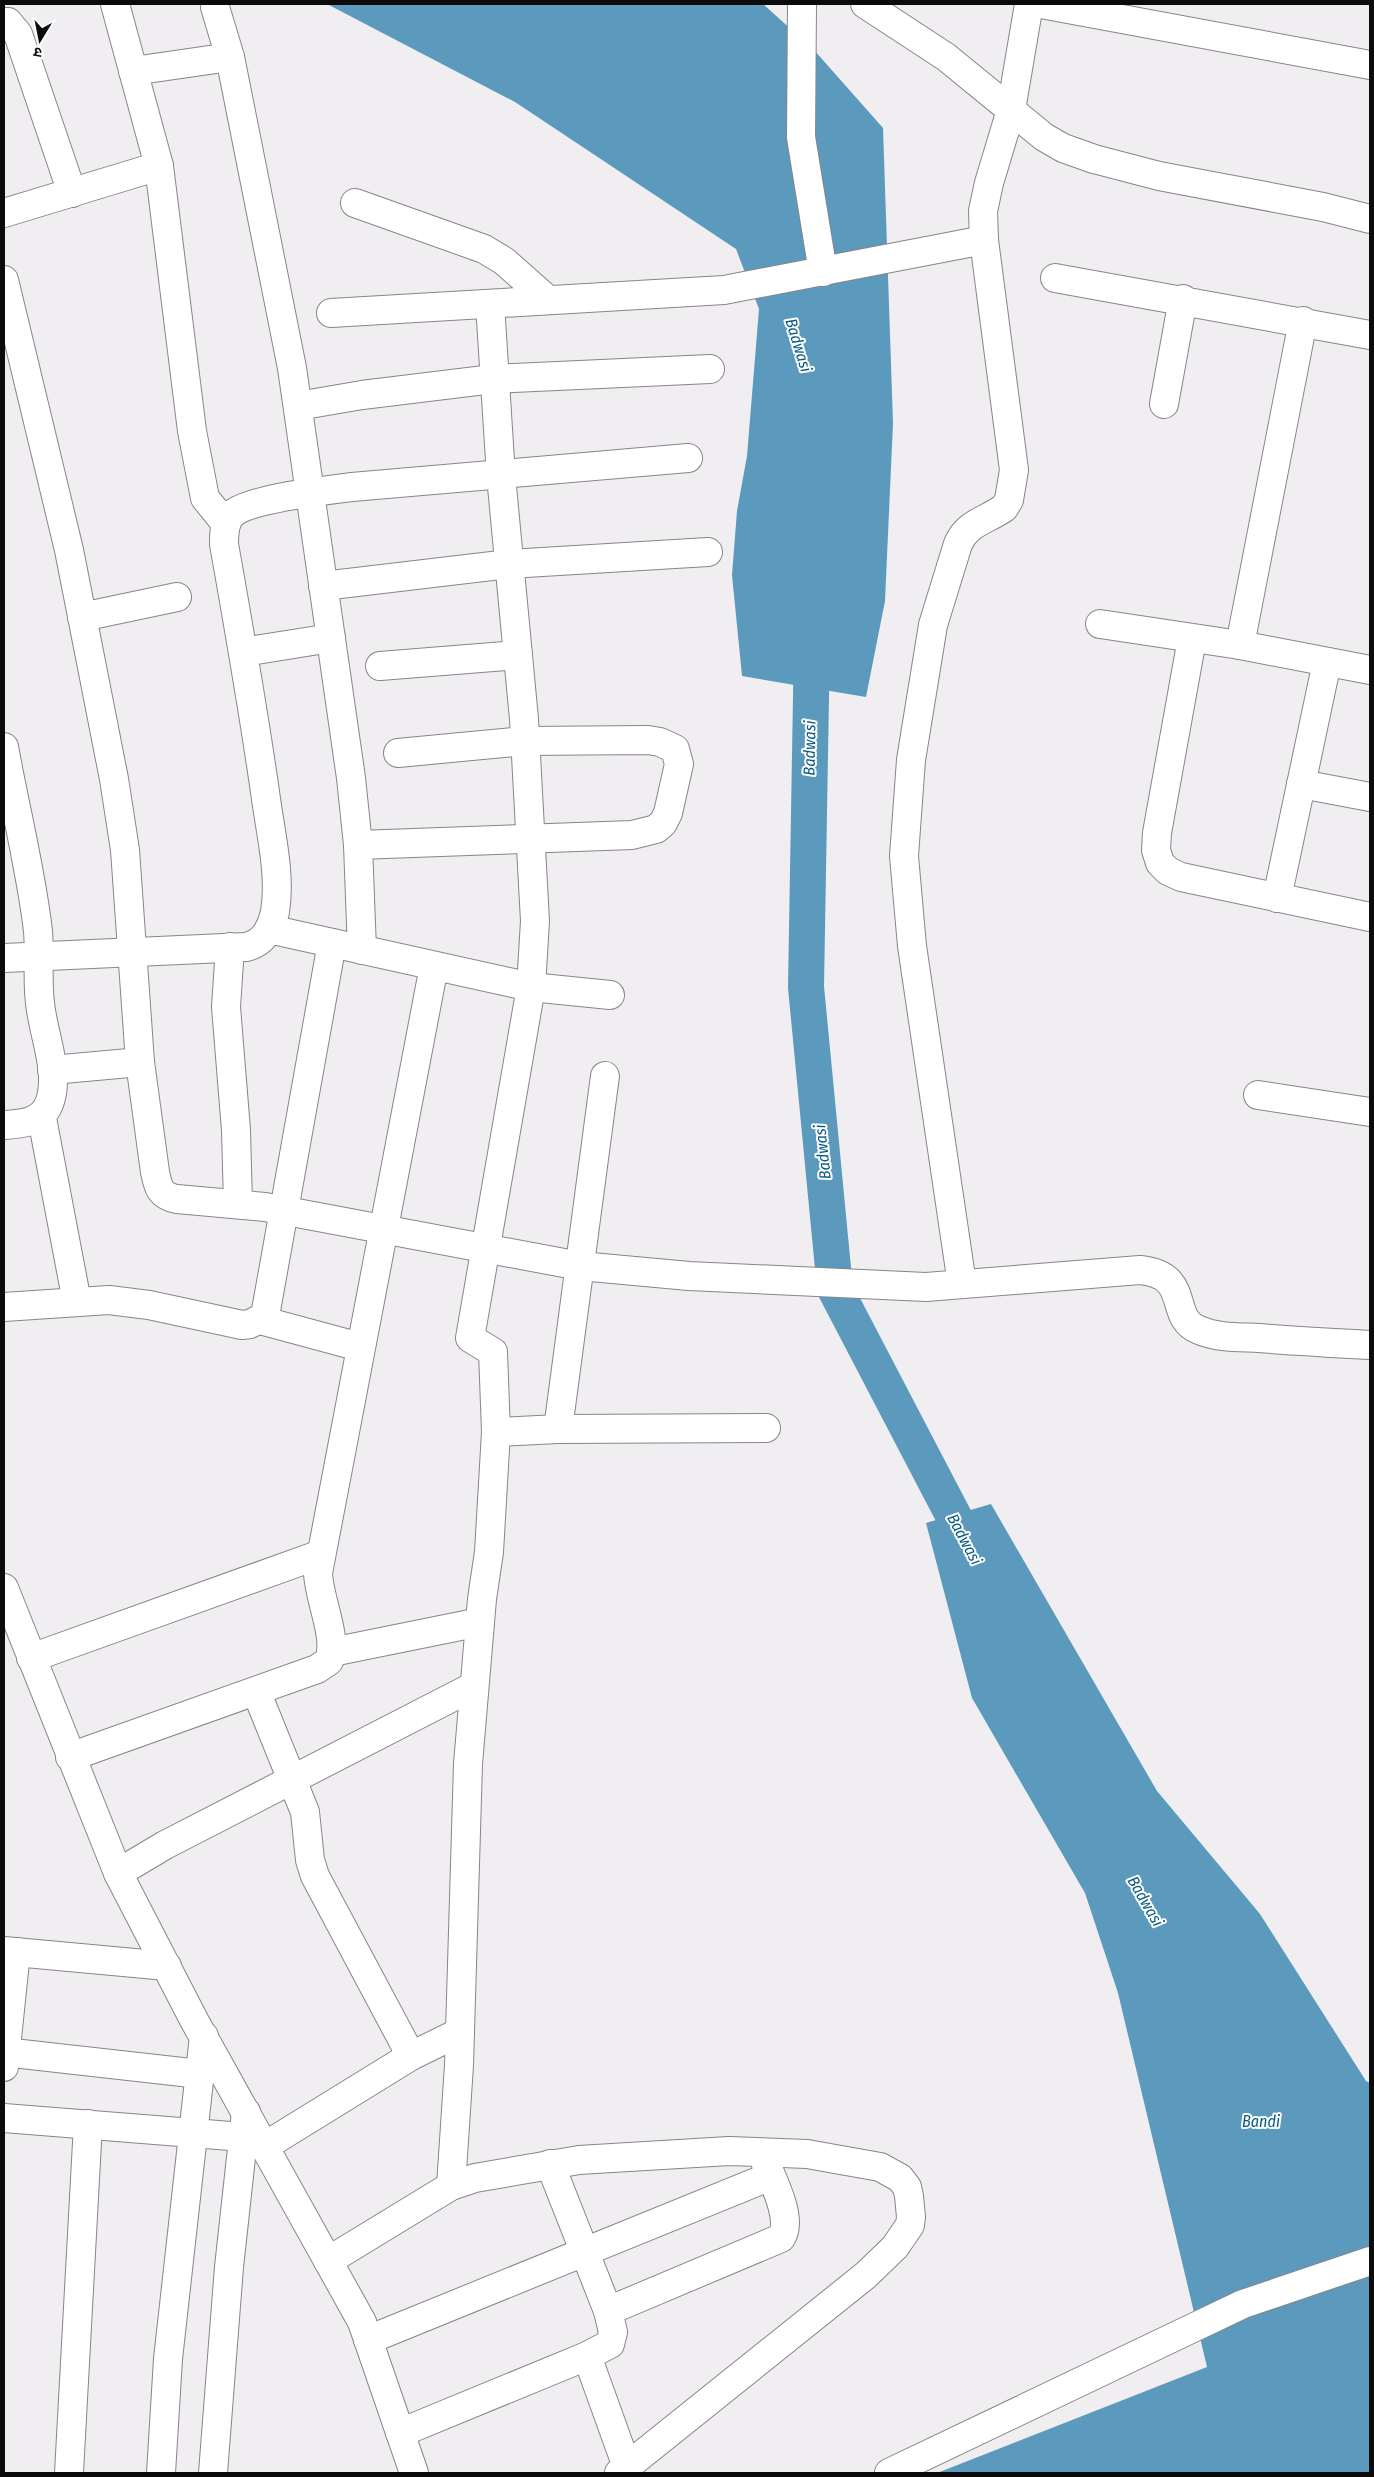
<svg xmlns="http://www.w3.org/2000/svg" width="1374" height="2477" font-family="'Fira Sans Condensed','Noto Sans Devanagari',sans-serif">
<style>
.water{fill:#5b9abd}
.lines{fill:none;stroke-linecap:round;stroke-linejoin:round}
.river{stroke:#5b9abd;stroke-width:36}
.minor-casing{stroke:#878588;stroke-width:30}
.minor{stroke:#fff;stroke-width:28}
.labels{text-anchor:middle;stroke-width:4;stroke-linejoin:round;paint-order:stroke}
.water-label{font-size:16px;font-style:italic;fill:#045a7d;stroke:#fdfcff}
</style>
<rect width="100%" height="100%" fill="#f0eef1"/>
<g class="water">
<path d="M327 4H763L814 50 883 128 893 423 885 601 866 697 742 676 732 575 737 511 747 456 759 309 736 249 515 102Z"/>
<path d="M991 1504 1157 1791 1260 1914 1366 2081 1370 2083V2473H937L1207 2367 1118 1993 1085 1893 972 1698 926 1523Z"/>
</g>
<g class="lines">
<path class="river" d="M812 639 806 987 835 1289 976 1559"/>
<g class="minor-casing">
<g id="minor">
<path d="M115 4 159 166 192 431 205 498 226 524"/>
<path d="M802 4 801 137 823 272"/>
<path d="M865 4 946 57 1044 137 1063 148 1094 159 1159 176 1323 207 1370 219"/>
<path d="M1041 4 1370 65"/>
<path d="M215 7 230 57 292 368 351 778 358 845 362 950"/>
<path d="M4 22H8L18 34 72 193"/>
<path d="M133 71 230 57"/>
<path d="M355 203 484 249 504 261 548 300"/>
<path d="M4 213 159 166"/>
<path d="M1055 278 1370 335"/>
<path d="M4 280 69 550 114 779 125 850 140 1062 155 1172C158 1187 160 1196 177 1199L265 1207 580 1266 689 1276 926 1287 1140 1270C1193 1275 1167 1318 1199 1330 1217 1338 1240 1337 1259 1338 1296 1341 1333 1343 1370 1345"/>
<path d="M331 313 724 290 984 240"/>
<path d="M1164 404 1183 299"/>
<path d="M298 406 362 395 493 379 710 369"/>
<path d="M323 586 509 564 708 552"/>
<path d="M82 617 177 597"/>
<path d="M1100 624 1240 645 1370 670"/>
<path d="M1192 639 1157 833 1156 850 1160 863 1168 871 1181 877 1370 917"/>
<path d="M1240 645 1303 321"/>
<path d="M243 652 331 638"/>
<path d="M380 666 518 655"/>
<path d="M4 747C15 808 31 870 38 931 40 955 37 979 40 1003 43 1035 61 1073 49 1104 41 1123 21 1124 4 1125"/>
<path d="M1301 784 1370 797"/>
<path d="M358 845 632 835 656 829 663 823 668 813 679 764 675 749 660 742 648 740 525 741 398 753"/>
<path d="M1277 898 1327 662"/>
<path d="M269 929 531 987 610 995"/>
<path d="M230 947 226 1007 236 1130 238 1204"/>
<path d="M4 958 246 947C264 943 271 929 275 912 281 876 271 835 266 799 254 713 239 629 224 544 224 534 224 523 231 515 247 499 328 490 352 487L688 458"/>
<path d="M52 1070 140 1062"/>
<path d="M1258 1095 1370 1112"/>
<path d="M43 1114 42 1118 77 1302"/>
<path d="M962 1284 912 946 904 856 911 760 933 625 958 544C967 523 985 521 1004 508L1009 500 1014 470 984 240 983 211 989 183 1011 110 1029 4"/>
<path d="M4 1307 109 1300 149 1305 242 1325 250 1324 265 1316 332 943"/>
<path d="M260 1320 360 1347"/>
<path d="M558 1429 605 1076"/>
<path d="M496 1432 558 1429 766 1428"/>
<path d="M4 1588 118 1873 194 2020 362 2322 414 2473"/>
<path d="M332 1652 480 1622"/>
<path d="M31 1658 321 1554"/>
<path d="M256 1691 305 1812 310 1860 315 1876 411 2056"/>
<path d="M70 1757 317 1669 329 1661C338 1637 319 1600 318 1573L434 966"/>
<path d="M118 1873 165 1845 474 1686"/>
<path d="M4 1951 167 1966"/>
<path d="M4 2052 200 2074"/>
<path d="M4 2067 16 1952"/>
<path d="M4 2118 243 2137"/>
<path d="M265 2146 411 2056 460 2032"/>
<path d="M451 2186 459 2065 468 1764 482 1599 489 1552 496 1432 493 1352 470 1338 531 987 535 921 524 719 501 476 490 304"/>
<path d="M328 2261 451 2186 475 2178 579 2160 729 2151 807 2154 880 2167 900 2178 907 2187 909 2196 911 2217 910 2225 895 2247 866 2275 619 2473"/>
<path d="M608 2311 781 2238C794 2219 772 2179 764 2159"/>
<path d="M368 2340 771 2176"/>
<path d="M587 2356 627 2467"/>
<path d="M400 2433 587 2356 610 2344 613 2332 608 2311 550 2164"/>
<path d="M69 2473 88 2124"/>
<path d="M161 2473 168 2359 204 2036"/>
<path d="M213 2473 229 2267 246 2112"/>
<path d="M889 2473 1243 2304 1370 2261"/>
</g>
</g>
<use href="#minor" class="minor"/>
</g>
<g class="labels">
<g class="water-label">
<text transform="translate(799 345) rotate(73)" y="6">Badwasi</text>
<text transform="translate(809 748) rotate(-89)" y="6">Badwasi</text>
<text transform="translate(822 1152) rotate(-96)" y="6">Badwasi</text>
<text transform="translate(965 1539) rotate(62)" y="6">Badwasi</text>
<text transform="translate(1146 1901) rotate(60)" y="6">Badwasi</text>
<text x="1261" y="2127">Bandi</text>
</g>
</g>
<rect width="1374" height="2477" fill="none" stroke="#0b0b0c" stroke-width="10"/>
<g transform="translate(40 40) rotate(190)" stroke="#fdfcff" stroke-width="4" paint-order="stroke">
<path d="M0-4L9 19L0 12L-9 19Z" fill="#0b0b0c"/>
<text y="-8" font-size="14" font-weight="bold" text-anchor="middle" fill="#0b0b0c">उ</text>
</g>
</svg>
